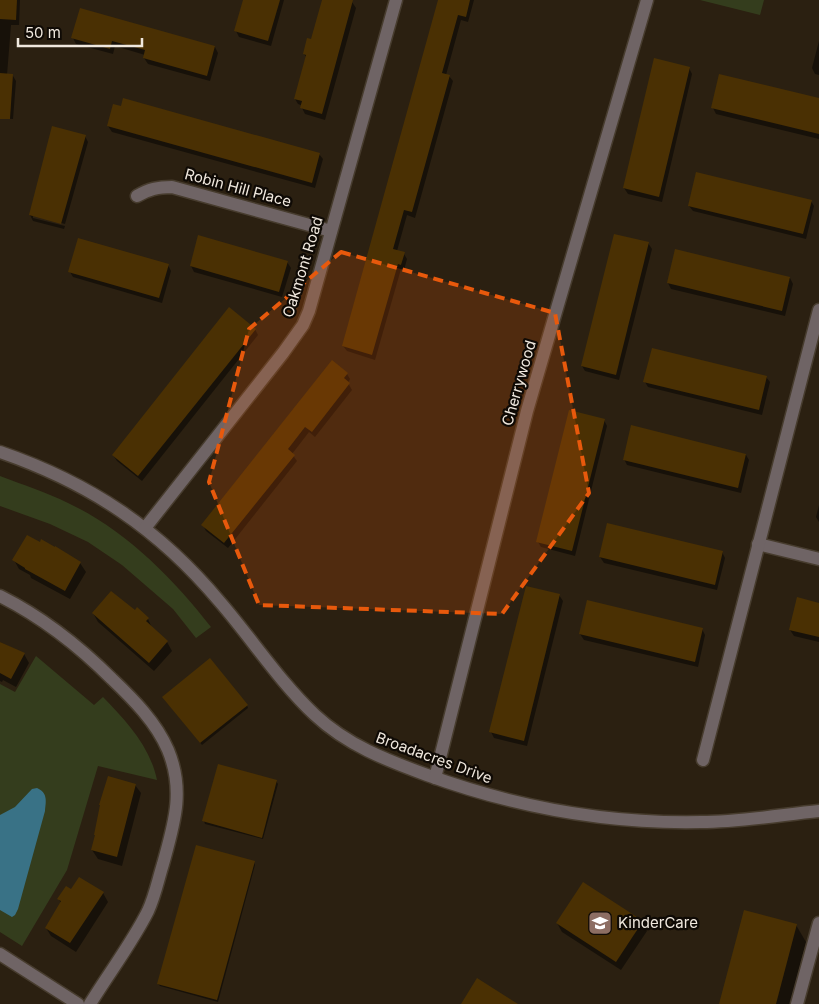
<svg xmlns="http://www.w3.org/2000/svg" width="819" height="1004" font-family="Inter,sans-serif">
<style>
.green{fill:#343d1d}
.water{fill:#397286}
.shadow{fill:#0007}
.building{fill:#4a3003}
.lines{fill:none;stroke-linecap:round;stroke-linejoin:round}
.minor-casing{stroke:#473c2e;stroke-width:15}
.minor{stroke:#6f6465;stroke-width:12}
.marked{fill:#e8590c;fill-opacity:0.2;stroke:#e8590c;stroke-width:4;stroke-dasharray:10 6;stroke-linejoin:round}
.labels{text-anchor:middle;stroke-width:4.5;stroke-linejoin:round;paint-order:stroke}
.street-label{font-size:15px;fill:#f0e8de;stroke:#0f0a05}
.poi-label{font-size:15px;fill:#f0e8de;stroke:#0f0a05;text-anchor:start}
</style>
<rect width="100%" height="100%" fill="#2b2011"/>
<g class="green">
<path d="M700 0H764L760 15Z"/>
<path d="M0 476C23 485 46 492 68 503 124 529 173 578 211 627L196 638 173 609 122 565 88 542 50 524 0 506Z"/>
<path d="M36 656 94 705 103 697C126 721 150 746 157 780L98 766 67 870 22 946 0 932V684L15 692Z"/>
</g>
<path class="water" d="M37 788C48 793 46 801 45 811L18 909 15 915 12 917 0 910V815L15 807 32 789Z"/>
<g class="shadow">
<path d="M0 0H20L19 25H11L7 75 13 76 16 81 13 119 0 118Z"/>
<path d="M244 0H284L271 46 239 37 236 31Z"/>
<path d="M331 0H344L352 2 356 8 325 120 305 114 302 108 303 106 298 104 295 99 306 57 304 54Z"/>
<path d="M440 0H474L468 22 461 20 446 75 449 76 453 81 415 218 407 215 397 251 404 254 407 259 404 270 401 269 375 360 347 351 343 346Z"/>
<path d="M73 38 215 47 218 53 210 81 148 64 144 58 145 55 115 46 113 54 76 44Z"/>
<path d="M819 41V75L815 74 812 68Z"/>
<path d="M689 68 692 74 662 202 628 194 624 188Z"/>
<path d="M819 99V139L716 114 713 108Z"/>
<path d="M108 126 319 154 323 159 315 188 112 132Z"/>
<path d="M85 136 88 142 65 224 33 215V218L65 226 64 229 33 221 30 215Z"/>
<path d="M811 201 814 206 806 239 693 211 689 206Z"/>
<path d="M648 243 652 249 619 380 585 371 582 366Z"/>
<path d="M287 262 291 268 282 297 194 272 191 266Z"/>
<path d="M168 265 171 271 162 303 73 277 70 272Z"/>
<path d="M790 278 793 284 785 316 671 289 668 283Z"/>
<path d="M255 329 258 335 142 481 117 461 113 455Z"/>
<path d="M347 374 350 379 348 383 352 390 315 437 309 432 292 454 297 461 228 548 206 531 203 525Z"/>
<path d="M766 377 770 382 762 415 648 387 645 382Z"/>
<path d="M604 420 607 426 575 556 541 547 538 542Z"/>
<path d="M746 455 749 460 741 493 627 465 624 459Z"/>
<path d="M819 505V522L816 517Z"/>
<path d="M722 552 725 558 717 590 604 563 600 557Z"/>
<path d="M14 560 80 563 86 572 70 599 31 578 30 575 19 569Z"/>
<path d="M559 595 563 601 527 746 494 738 491 732Z"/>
<path d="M819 604V642L794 636 790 630Z"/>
<path d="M135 611 148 619 152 628 167 642 172 651 154 671 98 622 93 613Z"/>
<path d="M702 629 705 635 698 667 584 640 580 634Z"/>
<path d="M0 642 24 654 29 663 16 687 3 680 2 682 0 681Z"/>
<path d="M165 700 247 705 248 708 202 745Z"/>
<path d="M276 781 278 784 263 839 205 824 204 821Z"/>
<path d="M135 785 141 793 122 866 98 859 92 850Z"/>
<path d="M254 862 255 865 218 1002 160 986 158 984Z"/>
<path d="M71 891 103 893 108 902 76 952 51 936 46 928 61 904 59 899Z"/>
<path d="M642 922 647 931 621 970 562 932 557 923Z"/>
<path d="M796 925 806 942 790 1004H720Z"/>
</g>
<g class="building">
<path d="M0 0H17L16 20 0 19Z"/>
<path d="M243 0H280L268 41 234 31Z"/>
<path d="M322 0H353L322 114 300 108 302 101 294 99 306 55 303 54 307 38 311 39Z"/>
<path d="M438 0H470L466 17 458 15 442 73 450 75 412 212 404 210 393 249 405 252 401 265 398 264 372 355 342 346Z"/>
<path d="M80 8 215 46 207 76 143 58 145 50 112 41 110 49 71 38Z"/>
<path d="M654 58 690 67 659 197 623 188Z"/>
<path d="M0 73 13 74 10 119H0Z"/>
<path d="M719 74 819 98V134L711 108Z"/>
<path d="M123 98 320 153 312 183 107 126 113 104 121 106Z"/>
<path d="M52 126 86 135 61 224 29 215Z"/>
<path d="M696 172 812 200 803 234 688 206Z"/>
<path d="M614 234 649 242 616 375 581 366Z"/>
<path d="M198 235 288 261 279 292 190 266Z"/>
<path d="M78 238 169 264 159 298 68 272Z"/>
<path d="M675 249 790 277 782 311 667 283Z"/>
<path d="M229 307 256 329 138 476 112 455Z"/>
<path d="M652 348 767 376 759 410 643 382Z"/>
<path d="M332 360 348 373 344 378 350 383 312 432 305 427 288 449 295 455 224 543 201 525Z"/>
<path d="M569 410 605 419 572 551 536 542Z"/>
<path d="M631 425 746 454 738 488 623 460Z"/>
<path d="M607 523 723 551 715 585 599 557Z"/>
<path d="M27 535 40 542 41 539 55 547V546L81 562 65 591 25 569V568L12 560Z"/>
<path d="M526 586 560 594 524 741 489 732Z"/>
<path d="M111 591 135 610 137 607 149 618 146 621 168 641 149 663 92 613Z"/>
<path d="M797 597 819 603V637L789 630Z"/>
<path d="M587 600 703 628 695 662 579 634Z"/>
<path d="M0 642 25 653 11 679 0 673Z"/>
<path d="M210 658 248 705 200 743 162 697Z"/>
<path d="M218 764 277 780 262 838 202 821Z"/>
<path d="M108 776 136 784 117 857 91 850 95 835H94L100 805H99Z"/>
<path d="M196 845 255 861 217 1000 157 984Z"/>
<path d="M79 877 104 892 70 943 45 928 61 901 57 899 66 886 71 889Z"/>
<path d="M583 882 643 921 616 962 556 923Z"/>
<path d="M744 910 797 924 776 1004H719Z"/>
<path d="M477 978 518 1004H461Z"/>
</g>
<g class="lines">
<g class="minor-casing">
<g id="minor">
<path d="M137 196C149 189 158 187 172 187L331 231"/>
<path d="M0 452C90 483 159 529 220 602 252 639 279 681 315 715 347 745 386 760 427 775 515 807 607 824 701 822 740 822 780 815 819 811"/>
<path d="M145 528 283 353 303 325 309 311 396 0"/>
<path d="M758 544 819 559"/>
<path d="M0 596C42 617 79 646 112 679 133 699 156 722 168 750 185 791 174 824 163 864 158 880 155 896 148 911 132 943 109 973 90 1004"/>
<path d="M703 760 819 310"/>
<path d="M435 778 527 411 647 0"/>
<path d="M0 954 78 1004"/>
<path d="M797 1004 819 923"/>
</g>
</g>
<use href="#minor" class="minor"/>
</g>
<path class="marked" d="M341 252 555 313 589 493 502 614 259 605 209 482 249 329Z"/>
<defs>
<g id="school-square" transform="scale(1.25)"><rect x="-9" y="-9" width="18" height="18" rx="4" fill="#8d6e63" stroke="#0f0a05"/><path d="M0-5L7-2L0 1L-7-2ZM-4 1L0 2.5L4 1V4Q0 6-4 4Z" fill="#fff"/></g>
</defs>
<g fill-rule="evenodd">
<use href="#school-square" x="600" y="923"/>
</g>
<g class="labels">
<g class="street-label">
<text transform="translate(238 188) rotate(15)" y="5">Robin Hill Place</text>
<text transform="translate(303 267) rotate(-73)" y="5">Oakmont Road</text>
<text transform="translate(519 383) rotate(-74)" y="5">Cherrywood</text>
<text transform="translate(434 758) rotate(20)" y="5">Broadacres Drive</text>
</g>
<g class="poi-label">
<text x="618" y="928">KinderCare</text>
</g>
</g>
<path d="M18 38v8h124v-8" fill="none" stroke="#f0e8de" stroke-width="2.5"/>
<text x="25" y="38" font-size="15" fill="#f0e8de" stroke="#0f0a05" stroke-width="4" paint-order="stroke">50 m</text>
</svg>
